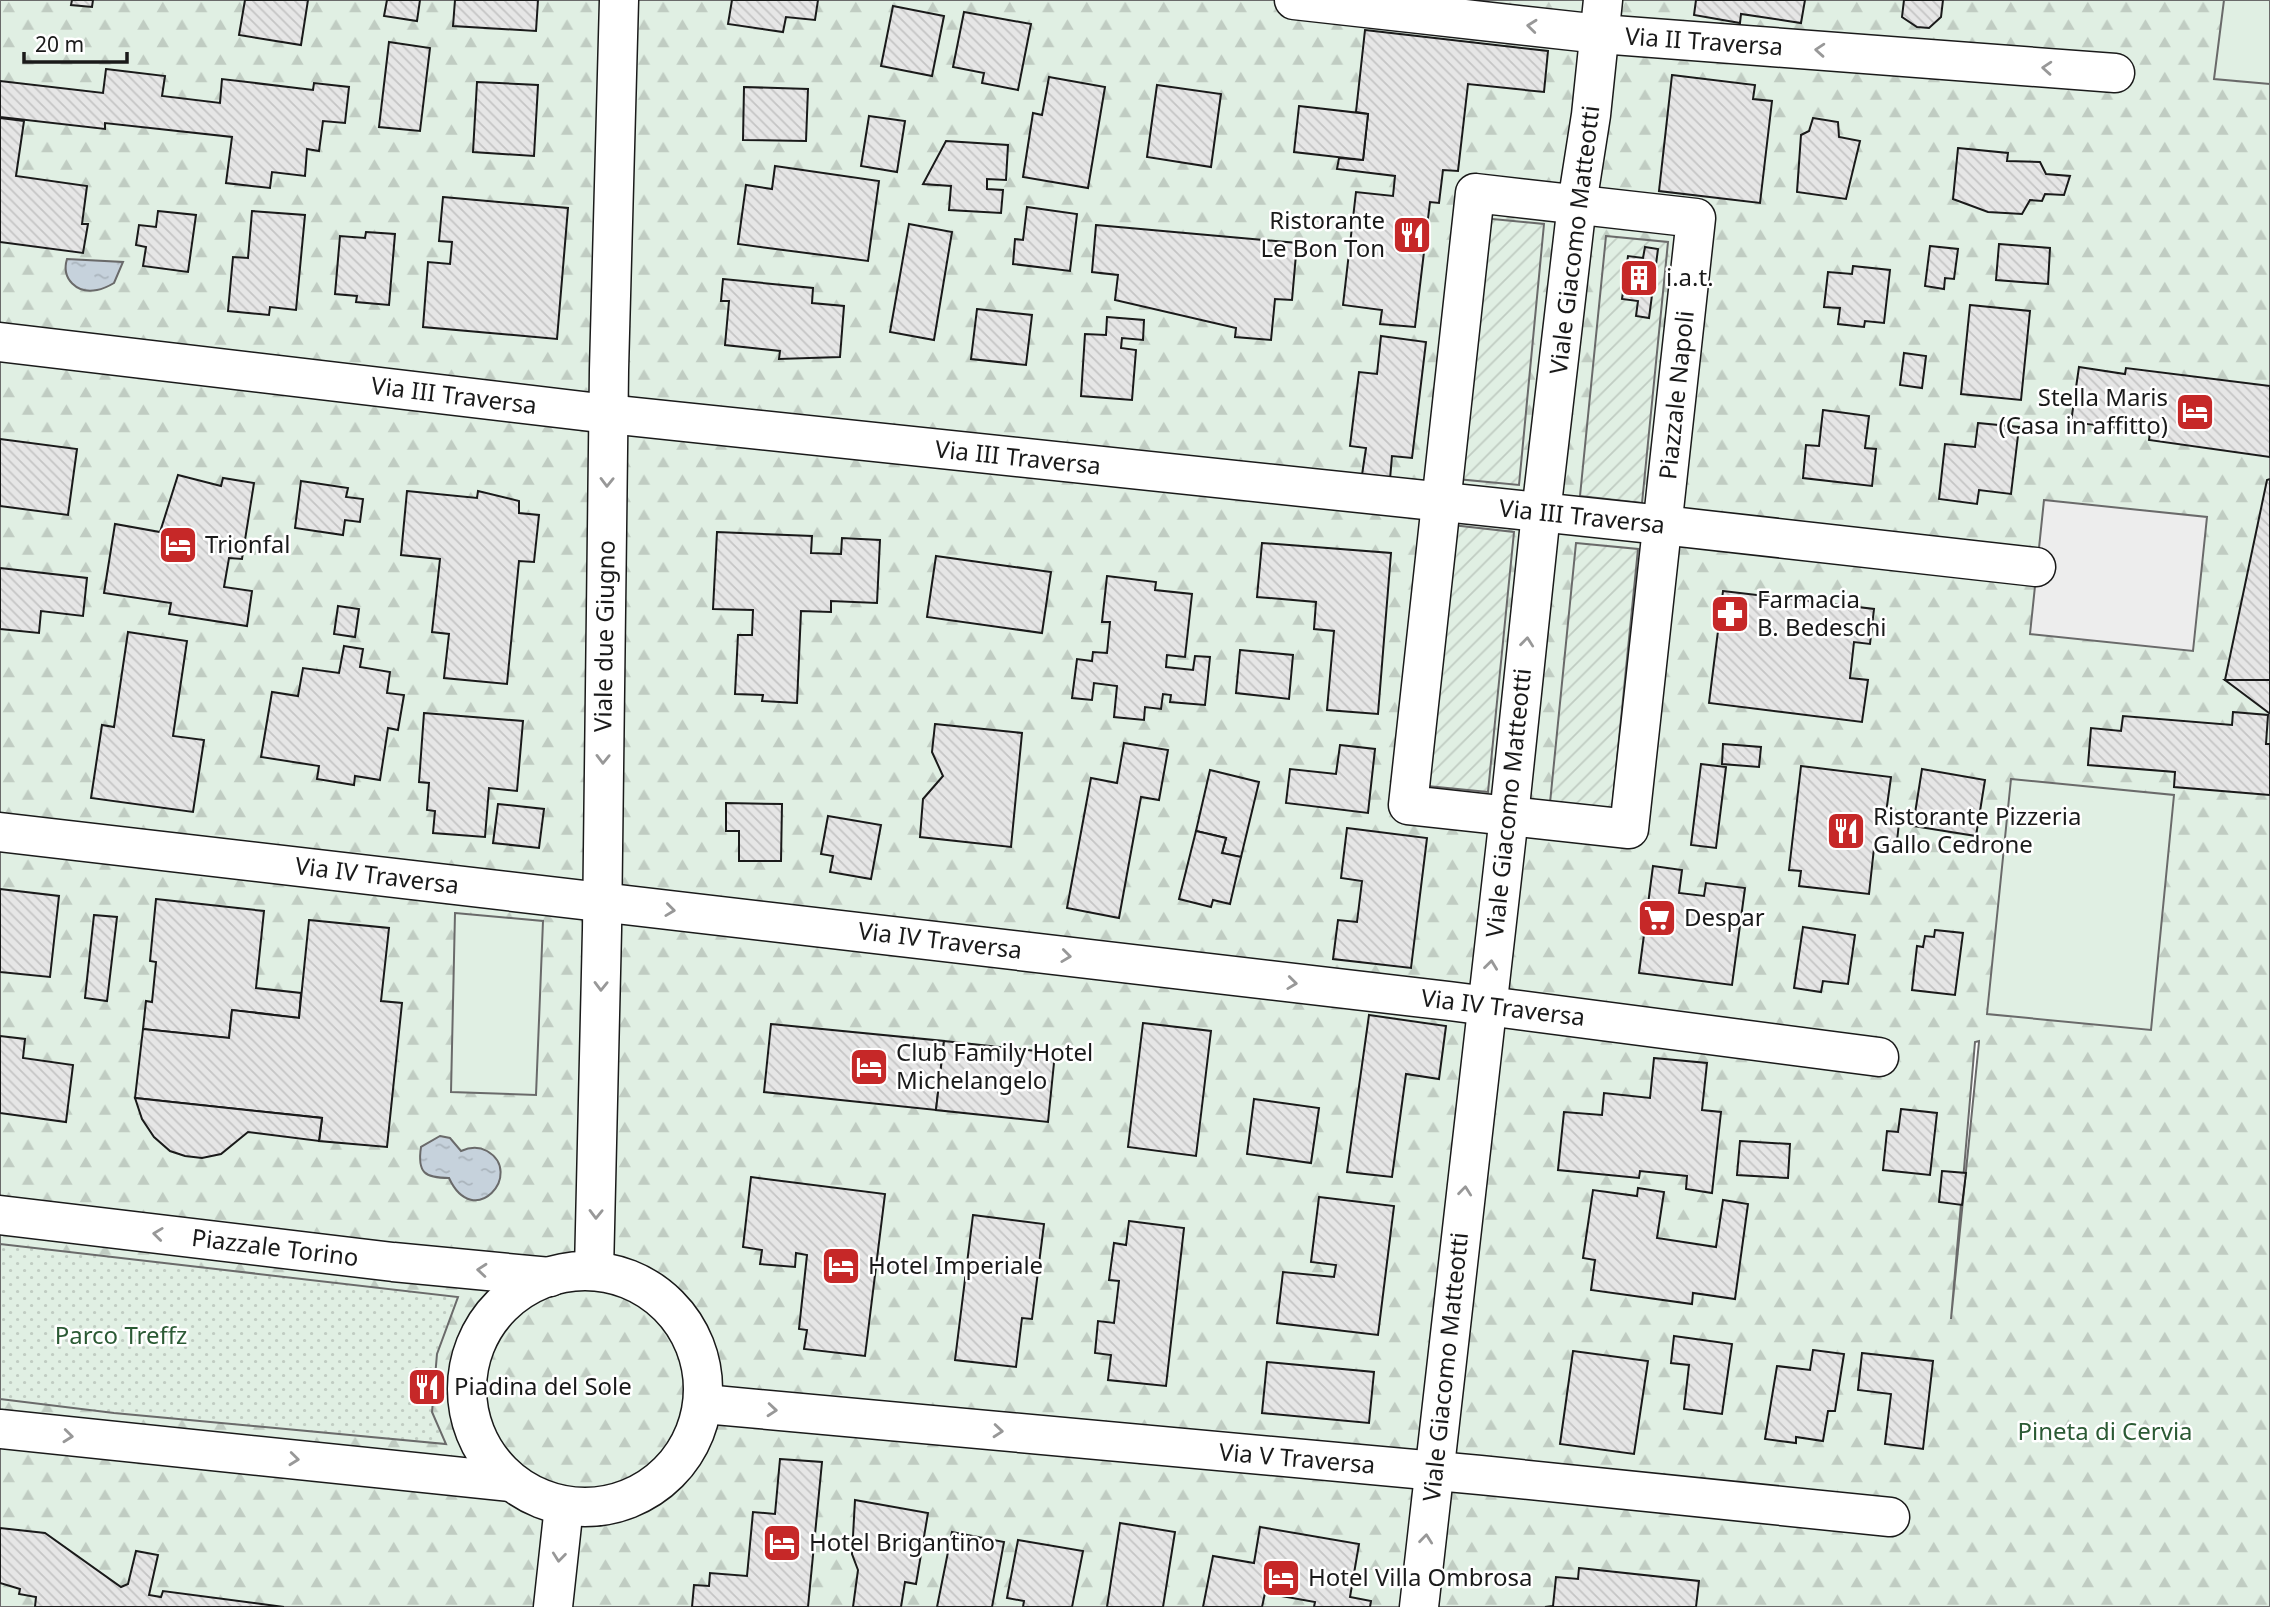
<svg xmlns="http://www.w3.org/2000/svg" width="2270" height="1607" font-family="'Noto Sans',sans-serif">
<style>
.forest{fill:url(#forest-firs);stroke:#6a6a6a;stroke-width:2;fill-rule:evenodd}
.park{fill:url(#park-dots);stroke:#6a6a6a;stroke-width:2}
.garden{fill:url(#garden-furrows);stroke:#6a6a6a;stroke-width:2}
.pitch{fill:#e0efe3;stroke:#6a6a6a;stroke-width:2}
.parking{fill:#ededed;stroke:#6a6a6a;stroke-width:2}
.water{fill:url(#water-ripples);stroke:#6a6a6a;stroke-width:2}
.building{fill:url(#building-back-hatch);stroke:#1a1a1a;stroke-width:2}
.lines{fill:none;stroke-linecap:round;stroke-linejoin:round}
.minor-casing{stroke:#1a1a1a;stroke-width:41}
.minor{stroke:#fff;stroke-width:38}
.oneway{stroke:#989898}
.labels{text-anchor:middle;stroke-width:5;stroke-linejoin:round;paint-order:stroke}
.street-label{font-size:24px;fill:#1a1a1a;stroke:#fff}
.poi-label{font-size:24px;fill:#1a1a1a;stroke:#fff;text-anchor:start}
.park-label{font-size:24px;fill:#2b5a34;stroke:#fff}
</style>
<defs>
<pattern id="forest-firs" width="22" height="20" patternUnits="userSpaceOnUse" patternTransform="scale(1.75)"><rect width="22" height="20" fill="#e0efe3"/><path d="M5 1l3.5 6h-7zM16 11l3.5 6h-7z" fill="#c0ccc2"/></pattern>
<pattern id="park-dots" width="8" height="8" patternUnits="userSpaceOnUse" patternTransform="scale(1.75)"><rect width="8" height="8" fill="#e0efe3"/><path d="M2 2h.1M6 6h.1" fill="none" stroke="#c0ccc2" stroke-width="1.8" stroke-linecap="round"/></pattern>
<pattern id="garden-furrows" width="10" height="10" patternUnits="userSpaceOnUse" patternTransform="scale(1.75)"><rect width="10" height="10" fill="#e0efe3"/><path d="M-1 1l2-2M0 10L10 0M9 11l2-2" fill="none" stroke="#c0ccc2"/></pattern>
<pattern id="water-ripples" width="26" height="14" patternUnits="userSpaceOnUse" patternTransform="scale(1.75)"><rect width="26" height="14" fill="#c6d2dc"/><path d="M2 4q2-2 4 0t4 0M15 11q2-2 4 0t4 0" fill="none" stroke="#aab4bc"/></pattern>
<pattern id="building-back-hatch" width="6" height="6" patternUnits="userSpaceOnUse" patternTransform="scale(1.75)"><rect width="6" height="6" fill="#e6e6e6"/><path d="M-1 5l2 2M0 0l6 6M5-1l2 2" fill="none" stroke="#c5c5c5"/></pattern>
</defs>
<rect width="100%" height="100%" fill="#fff"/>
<path class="forest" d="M0 0H2270V1607H0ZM1979 1041V1042L1951 1319 1975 1042Z"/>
<path class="park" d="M0 1244 458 1297 437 1354 432 1412 446 1444 114 1413 0 1399Z"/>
<g class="garden">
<path d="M1482 218 1544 224 1519 485 1457 479Z"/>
<path d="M1606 236 1668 242 1642 503 1580 496Z"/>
<path d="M1452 525 1514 532 1488 792 1427 786Z"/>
<path d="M1576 543 1638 549 1612 809 1550 803Z"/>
</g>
<g class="pitch">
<path d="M2224 0H2270V84L2214 79Z"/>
<path d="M2011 779 2174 795 2151 1030 1987 1014Z"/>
<path d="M455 913 543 921 536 1095 451 1092Z"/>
</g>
<path class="parking" d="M2044 500 2207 517 2193 651 2030 634Z"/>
<g class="water">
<path d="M67 259 123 262 114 283C109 286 103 289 97 290 77 294 61 279 67 259Z"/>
<path d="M440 1136 450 1138 461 1151C470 1147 478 1146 487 1151 525 1173 474 1232 449 1178 425 1178 417 1173 421 1147Z"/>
</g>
<g class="building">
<path d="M72 0H93L92 7 71 5Z"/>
<path d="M245 0H308L301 45 239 35Z"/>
<path d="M387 0H420L417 21 384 16Z"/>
<path d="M455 0H538L536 31 453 26Z"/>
<path d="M732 0H818L815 20 786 17 783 32 728 24Z"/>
<path d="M1696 0H1805L1801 23 1741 14 1740 23 1694 15Z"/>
<path d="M1904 0H1943L1941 17 1929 28 1917 27 1902 17Z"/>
<path d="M893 6 944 16 932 76 881 66Z"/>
<path d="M964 12 1031 24 1018 90 982 83 984 73 953 67Z"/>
<path d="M1365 30 1548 51 1544 92 1468 84 1458 171 1443 170 1439 203 1430 202 1415 327 1380 324 1382 310 1343 305 1356 192 1393 196 1395 176 1337 169 1339 158 1363 160 1368 114 1356 112Z"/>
<path d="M389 42 430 48 420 131 379 127Z"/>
<path d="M106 69 165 76 162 96 220 103 222 79 313 90 314 83 349 87 345 123 323 121 319 151 307 149 305 176 272 172 270 188 226 183 232 137 105 123V129L0 117V81L103 93Z"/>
<path d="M1672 75 1755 85 1753 99 1772 101 1760 203 1659 191Z"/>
<path d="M1049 77 1105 87 1088 188 1023 177 1033 113 1042 115Z"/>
<path d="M477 82 538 85 534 156 473 152Z"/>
<path d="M1157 85 1221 94 1211 167 1147 157Z"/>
<path d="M744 87 808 89 806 141 743 140Z"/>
<path d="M1299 106 1368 114 1363 160 1294 152Z"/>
<path d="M869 116 905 121 897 172 861 166Z"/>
<path d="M0 118 24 121 16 176 87 186 82 224H88L83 253 0 242Z"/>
<path d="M1813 118 1838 122 1839 137 1860 141 1846 199 1797 192 1801 135 1809 131Z"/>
<path d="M946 141 1008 145 1006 180 987 179V189L1003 190 1001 213 949 210 951 186 923 184Z"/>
<path d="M1958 148 2008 153 2007 161 2040 162 2046 174 2070 176 2064 195 2045 194 2042 201 2030 200 2022 214 1988 212 1953 199Z"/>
<path d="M775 166 879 181 868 261 738 244 746 185 772 189Z"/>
<path d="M443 197 568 208 557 339 423 327 428 262 450 264 452 242 439 241Z"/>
<path d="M1027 207 1077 214 1070 271 1013 264 1015 239 1023 240Z"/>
<path d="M158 211 196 215 188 272 143 266 146 247 136 245 139 225 156 227Z"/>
<path d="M252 211 305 215 296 310 270 307 269 315 228 311 233 257 248 258Z"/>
<path d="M909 224 952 232 934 340 890 332Z"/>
<path d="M1096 225 1297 243 1292 300 1275 299 1271 340 1235 337 1236 328 1115 300 1118 275 1092 272Z"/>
<path d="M366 232 395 234 389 305 356 302 357 296 335 294 340 236 365 238Z"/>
<path d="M1999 244 2050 248 2048 284 1996 280Z"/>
<path d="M1930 246 1958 249 1954 279 1945 278 1944 289 1925 286Z"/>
<path d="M1645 247 1658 249 1649 318 1636 316 1638 301 1622 299 1628 256 1643 258Z"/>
<path d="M1853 266 1890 270 1884 323 1865 321 1864 327 1838 324 1840 308 1824 307 1828 272 1852 274Z"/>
<path d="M723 279 813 288 812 303 844 306 840 357 779 359 780 351 725 345 729 301H721Z"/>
<path d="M1970 305 2030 311 2021 400 1961 394Z"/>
<path d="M977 309 1032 315 1026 365 971 359Z"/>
<path d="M1107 317 1144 320 1143 340 1122 338 1121 348 1136 350 1132 400 1081 396 1085 334 1106 335Z"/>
<path d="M1381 336 1426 342 1412 458 1392 456 1390 479 1362 475 1366 448 1350 446 1359 372 1377 374Z"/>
<path d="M1904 353 1926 356 1922 388 1900 385Z"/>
<path d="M2079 367 2125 374 2126 368 2270 386V457L2149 440 2150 432 2071 422Z"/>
<path d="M1823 410 1869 416 1865 448 1876 449 1872 486 1803 478 1806 445 1819 446Z"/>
<path d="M1978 423 2019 427 2011 494 1979 490 1977 504 1939 499 1945 444 1975 447Z"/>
<path d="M0 439 77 449 68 515 0 506Z"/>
<path d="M178 475 221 486 223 478 254 483 242 559 229 558 224 587 252 591 247 626 169 614 171 603 104 593 115 524 160 532Z"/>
<path d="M2270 479V680H2225L2267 480Z"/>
<path d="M301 481 348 488 346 497 363 499 360 522 345 520 343 535 295 528Z"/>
<path d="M407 491 477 498 478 491 519 501V513L539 515 534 562 519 561 507 684 444 678 449 634 432 632 440 559 401 555Z"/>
<path d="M717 532 812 536 811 553 841 554 842 538 880 540 877 603 831 601V612L801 611 797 703 762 701 763 695 735 694 738 635H752L753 610 713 609Z"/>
<path d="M1262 543 1391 553 1378 714 1327 710 1334 631 1314 629 1316 602 1257 597Z"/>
<path d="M936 556 1051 572 1042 633 927 617Z"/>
<path d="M0 568 87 578 83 616 41 611 39 633 0 629Z"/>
<path d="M1107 576 1156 582 1155 590 1192 594 1185 657 1167 655 1166 667 1193 670 1195 656 1210 657 1205 705 1170 702 1171 695 1163 694 1161 709 1145 707 1144 720 1114 717 1117 686 1094 683 1092 700 1072 698 1077 659 1092 661 1093 652 1107 653 1110 622H1102Z"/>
<path d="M1723 591 1874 609 1870 644 1854 642 1850 678 1868 680 1862 722 1709 703Z"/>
<path d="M338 606 359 609 355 637 334 634Z"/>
<path d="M128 632 187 641 173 736 204 740 193 812 91 798 102 725 114 727Z"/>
<path d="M344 646 363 649 360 667 390 672 387 693 404 695 398 730 388 728 380 780 355 776 354 785 317 779 319 766 261 757 272 692 298 696 303 668 339 673Z"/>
<path d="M1240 650 1293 655 1289 699 1236 693Z"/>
<path d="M2225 680H2270V713H2269Z"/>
<path d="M2233 712 2268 715 2266 744H2270V795L2174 787 2175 772 2088 765 2091 728 2121 731 2123 716 2232 725Z"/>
<path d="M424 713 523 721 517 791 489 788 485 837 433 833 435 811 427 810 429 783 419 782Z"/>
<path d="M935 724 1022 733 1011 847 920 837 923 799 943 776 932 752Z"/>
<path d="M1124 743 1168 750 1159 800 1141 797 1119 918 1067 908 1091 778 1117 783Z"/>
<path d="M1723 744 1761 747 1759 767 1722 764Z"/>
<path d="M1340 745 1375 749 1368 813 1286 803 1290 769 1336 774Z"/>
<path d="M1701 764 1726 767 1716 848 1691 845Z"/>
<path d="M1801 766 1891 777 1886 813 1900 814 1896 850 1874 848 1869 894 1799 886 1801 871 1789 870Z"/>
<path d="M1922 769 1985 780 1976 836 1913 826Z"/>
<path d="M1210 770 1259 782 1241 857 1222 853 1226 838 1196 831Z"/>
<path d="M726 803 782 804 781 861H739V831H726Z"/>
<path d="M498 804 544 809 539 848 493 843Z"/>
<path d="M828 816 881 825 871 879 830 872 833 856 821 854Z"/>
<path d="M1347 828 1427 838 1411 968 1333 959 1338 920 1357 922 1362 881 1341 878Z"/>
<path d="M1196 831 1226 838 1222 853 1241 857 1230 904 1213 900 1211 907 1179 899Z"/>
<path d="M1653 866 1682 870 1679 893 1704 896 1706 883 1745 888 1732 985 1639 973Z"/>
<path d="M0 889 59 896 50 977 0 972Z"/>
<path d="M156 899 264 911 256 988 301 993 299 1018 232 1010 229 1038 143 1029 146 1001 152 1002 156 962 150 961Z"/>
<path d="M94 915 117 917 107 1001 85 998Z"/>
<path d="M309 920 389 928 381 1001 402 1003 387 1147 319 1141 322 1118 135 1098 143 1029 229 1038 232 1010 299 1018Z"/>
<path d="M1803 927 1855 935 1848 984 1823 981 1821 992 1794 988Z"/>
<path d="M1935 930 1963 933 1955 995 1912 990 1917 946 1923 947 1925 936 1934 937Z"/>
<path d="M1369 1015 1446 1026 1439 1079 1406 1074 1392 1177 1347 1172Z"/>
<path d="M1143 1023 1211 1031 1196 1156 1128 1147Z"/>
<path d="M771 1024 944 1041 936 1110 764 1092Z"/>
<path d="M0 1036 25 1039 23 1058 73 1065 66 1122 0 1113Z"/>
<path d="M944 1041 1055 1053 1048 1122 936 1110Z"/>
<path d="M1654 1058 1707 1063 1702 1110 1721 1112 1712 1193 1686 1189 1687 1176 1640 1171 1639 1178 1558 1170 1564 1112 1602 1115 1604 1093 1650 1098Z"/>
<path d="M135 1098 322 1118 319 1141 248 1132 221 1154 202 1158 185 1156 170 1151 154 1137 142 1119Z"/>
<path d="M1254 1099 1319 1108 1311 1163 1247 1154Z"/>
<path d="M1901 1109 1937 1113 1930 1175 1883 1170 1887 1131 1898 1132Z"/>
<path d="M1740 1141 1790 1144 1788 1178 1737 1175Z"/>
<path d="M1942 1171 1966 1173 1962 1205 1939 1202Z"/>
<path d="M751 1177 885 1194 865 1356 804 1349 807 1330 799 1329 807 1255 796 1253 795 1267 760 1264 762 1250 743 1247Z"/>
<path d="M1638 1188 1664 1192 1657 1238 1716 1247 1723 1200 1748 1204 1735 1299 1693 1293 1692 1304 1591 1290 1595 1260 1583 1258 1593 1190 1637 1196Z"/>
<path d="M1319 1197 1394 1206 1378 1335 1277 1323 1283 1272 1334 1277 1336 1265 1311 1262Z"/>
<path d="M973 1215 1044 1224 1032 1319 1022 1318 1016 1367 955 1360Z"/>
<path d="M1129 1221 1184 1228 1166 1386 1108 1380 1111 1355 1095 1353 1098 1321 1114 1323 1119 1281 1109 1280 1114 1243 1126 1245Z"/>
<path d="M1674 1336 1732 1344 1722 1414 1684 1409 1689 1365 1671 1363Z"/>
<path d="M1813 1350 1844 1354 1835 1411H1828L1823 1441 1796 1437V1443L1765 1439 1777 1366 1810 1370Z"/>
<path d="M1573 1351 1648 1361 1634 1454 1560 1444Z"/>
<path d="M1862 1353 1933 1361 1923 1449 1885 1444 1891 1394 1858 1390Z"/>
<path d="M1267 1362 1374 1372 1369 1423 1262 1413Z"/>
<path d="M780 1459 822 1462 808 1607H692L694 1585 709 1586 710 1573 747 1576 753 1512 775 1514Z"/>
<path d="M855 1500 928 1513 916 1584 905 1582 901 1607H853L858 1570 852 1554Z"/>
<path d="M1120 1523 1175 1532 1163 1607H1107Z"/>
<path d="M1260 1527 1359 1544 1350 1597 1371 1601 1370 1607H1314L1315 1602 1265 1593 1262 1607H1203L1213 1556 1254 1563Z"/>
<path d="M0 1528 45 1533 121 1587 128 1584 136 1551 158 1555 149 1595 161 1597 163 1591 284 1607H35L36 1597 19 1594 20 1589 0 1583Z"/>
<path d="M952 1532 1004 1542 992 1607H937Z"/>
<path d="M1018 1540 1083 1551 1072 1607H1023L1024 1601 1007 1598Z"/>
<path d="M1579 1568 1699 1581 1696 1607H1545L1553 1606 1556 1577 1578 1579Z"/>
</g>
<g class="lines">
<g class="minor-casing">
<g id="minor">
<path d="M1294 0 1600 34 2115 73"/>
<path d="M1475 193 1696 218 1629 829 1408 805Z"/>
<path d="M0 342 608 414 1662 525 2036 567"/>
<path d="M0 832 1449 1001 1879 1057"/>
<path d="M0 1215 393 1262 550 1277"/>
<circle cx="585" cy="1389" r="118"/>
<path d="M594 1271 602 930 609 370 619 0"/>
<path d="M704 1404 1480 1475 1890 1517"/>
<path d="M0 1429 511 1482"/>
<path d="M553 1607 564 1506"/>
<path d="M1419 1607 1509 816 1541 513 1577 204 1591 115 1603 0"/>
</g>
</g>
<use href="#minor" class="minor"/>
</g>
<defs><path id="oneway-chevron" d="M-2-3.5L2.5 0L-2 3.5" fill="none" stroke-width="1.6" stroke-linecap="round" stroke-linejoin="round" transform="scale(1.75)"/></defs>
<g class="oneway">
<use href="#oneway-chevron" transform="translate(1532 26) rotate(-174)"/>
<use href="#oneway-chevron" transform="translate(1820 50) rotate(-176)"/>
<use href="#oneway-chevron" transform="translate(2047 68) rotate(-176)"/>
<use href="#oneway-chevron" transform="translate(607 482) rotate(91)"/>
<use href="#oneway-chevron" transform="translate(1527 642) rotate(-84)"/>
<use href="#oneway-chevron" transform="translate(603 759) rotate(91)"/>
<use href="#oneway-chevron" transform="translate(670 910) rotate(7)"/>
<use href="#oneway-chevron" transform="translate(1066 956) rotate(7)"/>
<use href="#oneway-chevron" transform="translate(1491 965) rotate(-83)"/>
<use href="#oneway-chevron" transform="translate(1292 983) rotate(7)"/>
<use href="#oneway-chevron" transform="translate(601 986) rotate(91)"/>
<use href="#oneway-chevron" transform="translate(1465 1191) rotate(-84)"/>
<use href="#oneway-chevron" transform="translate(596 1214) rotate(91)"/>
<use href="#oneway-chevron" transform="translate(158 1234) rotate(-173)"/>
<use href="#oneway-chevron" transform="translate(482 1270) rotate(-175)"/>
<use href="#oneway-chevron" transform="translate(772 1410) rotate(5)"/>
<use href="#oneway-chevron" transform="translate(998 1431) rotate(5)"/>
<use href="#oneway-chevron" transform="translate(68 1436) rotate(6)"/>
<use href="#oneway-chevron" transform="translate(294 1459) rotate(6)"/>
<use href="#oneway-chevron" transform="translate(1426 1539) rotate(-84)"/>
<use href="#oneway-chevron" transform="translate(559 1557) rotate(96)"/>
</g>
<defs>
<g id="restaurant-square" transform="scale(2.0125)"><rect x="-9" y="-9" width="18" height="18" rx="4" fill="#c62828" stroke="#fff"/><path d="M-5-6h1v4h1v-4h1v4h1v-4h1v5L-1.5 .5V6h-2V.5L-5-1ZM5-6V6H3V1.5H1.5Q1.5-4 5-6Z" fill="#fff"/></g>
<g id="building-square" transform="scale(2.0125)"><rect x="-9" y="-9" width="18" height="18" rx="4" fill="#c62828" stroke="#fff"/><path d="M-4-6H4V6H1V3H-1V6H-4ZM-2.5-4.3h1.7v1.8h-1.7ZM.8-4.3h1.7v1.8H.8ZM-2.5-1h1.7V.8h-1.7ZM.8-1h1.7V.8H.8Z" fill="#fff"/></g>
<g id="hotel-square" transform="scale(2.0125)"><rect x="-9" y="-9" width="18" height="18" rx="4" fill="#c62828" stroke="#fff"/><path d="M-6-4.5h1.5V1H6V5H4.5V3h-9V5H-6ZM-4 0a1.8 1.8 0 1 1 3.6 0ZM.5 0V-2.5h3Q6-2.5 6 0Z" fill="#fff"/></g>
<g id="pharmacy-square" transform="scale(2.0125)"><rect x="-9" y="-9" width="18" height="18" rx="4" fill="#c62828" stroke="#fff"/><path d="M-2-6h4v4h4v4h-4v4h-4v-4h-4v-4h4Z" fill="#fff"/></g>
<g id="supermarket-square" transform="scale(2.0125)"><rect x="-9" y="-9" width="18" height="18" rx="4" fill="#c62828" stroke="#fff"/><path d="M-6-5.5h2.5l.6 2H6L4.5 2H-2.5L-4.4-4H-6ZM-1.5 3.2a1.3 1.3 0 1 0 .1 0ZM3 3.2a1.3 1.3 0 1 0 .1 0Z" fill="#fff"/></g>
</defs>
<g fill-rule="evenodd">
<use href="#restaurant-square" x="1412" y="235"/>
<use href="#building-square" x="1639" y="278"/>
<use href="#hotel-square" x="2195" y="412"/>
<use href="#hotel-square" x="178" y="545"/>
<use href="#pharmacy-square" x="1730" y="614"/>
<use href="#restaurant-square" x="1846" y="831"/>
<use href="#supermarket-square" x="1657" y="918"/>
<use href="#hotel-square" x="869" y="1067"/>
<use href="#hotel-square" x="841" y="1266"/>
<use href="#restaurant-square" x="427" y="1387"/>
<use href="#hotel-square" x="782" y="1543"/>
<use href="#hotel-square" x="1281" y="1578"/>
</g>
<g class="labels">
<g class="street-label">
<text transform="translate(1704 42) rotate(4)" y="8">Via II Traversa</text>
<text transform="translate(1575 240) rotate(-83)" y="8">Viale Giacomo Matteotti</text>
<text transform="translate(1677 395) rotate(-84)" y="8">Piazzale Napoli</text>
<text transform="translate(454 396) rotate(7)" y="8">Via III Traversa</text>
<text transform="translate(1018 458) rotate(6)" y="8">Via III Traversa</text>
<text transform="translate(1582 517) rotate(6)" y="8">Via III Traversa</text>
<text transform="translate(605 636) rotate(-89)" y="8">Viale due Giugno</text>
<text transform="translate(1509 803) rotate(-84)" y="8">Viale Giacomo Matteotti</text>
<text transform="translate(377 876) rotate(7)" y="8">Via IV Traversa</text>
<text transform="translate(940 941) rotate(7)" y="8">Via IV Traversa</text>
<text transform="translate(1503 1008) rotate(7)" y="8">Via IV Traversa</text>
<text transform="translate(275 1248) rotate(7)" y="8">Piazzale Torino</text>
<text transform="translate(1446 1367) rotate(-84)" y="8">Viale Giacomo Matteotti</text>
<text transform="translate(1297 1459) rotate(5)" y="8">Via V Traversa</text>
</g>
<g class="poi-label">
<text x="1385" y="229" text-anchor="end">Ristorante<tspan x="1385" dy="28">Le Bon Ton</tspan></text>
<text x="1666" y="286">i.a.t.</text>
<text x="2168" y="406" text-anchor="end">Stella Maris<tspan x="2168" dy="28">(Casa in affitto)</tspan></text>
<text x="205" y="553">Trionfal</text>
<text x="1757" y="608">Farmacia<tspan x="1757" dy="28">B. Bedeschi</tspan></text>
<text x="1873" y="825">Ristorante Pizzeria<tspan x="1873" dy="28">Gallo Cedrone</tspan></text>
<text x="1684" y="926">Despar</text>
<text x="896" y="1061">Club Family Hotel<tspan x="896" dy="28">Michelangelo</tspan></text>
<text x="868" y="1274">Hotel Imperiale</text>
<text x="454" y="1395">Piadina del Sole</text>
<text x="809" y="1551">Hotel Brigantino</text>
<text x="1308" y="1586">Hotel Villa Ombrosa</text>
</g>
<g class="park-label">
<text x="121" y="1344">Parco Treffz</text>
<text x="2105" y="1440">Pineta di Cervia</text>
</g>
</g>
<path d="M24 52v10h103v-10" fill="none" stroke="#1a1a1a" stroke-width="3.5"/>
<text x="35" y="52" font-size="21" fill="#1a1a1a" stroke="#ffffff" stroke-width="5" paint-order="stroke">20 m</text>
</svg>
